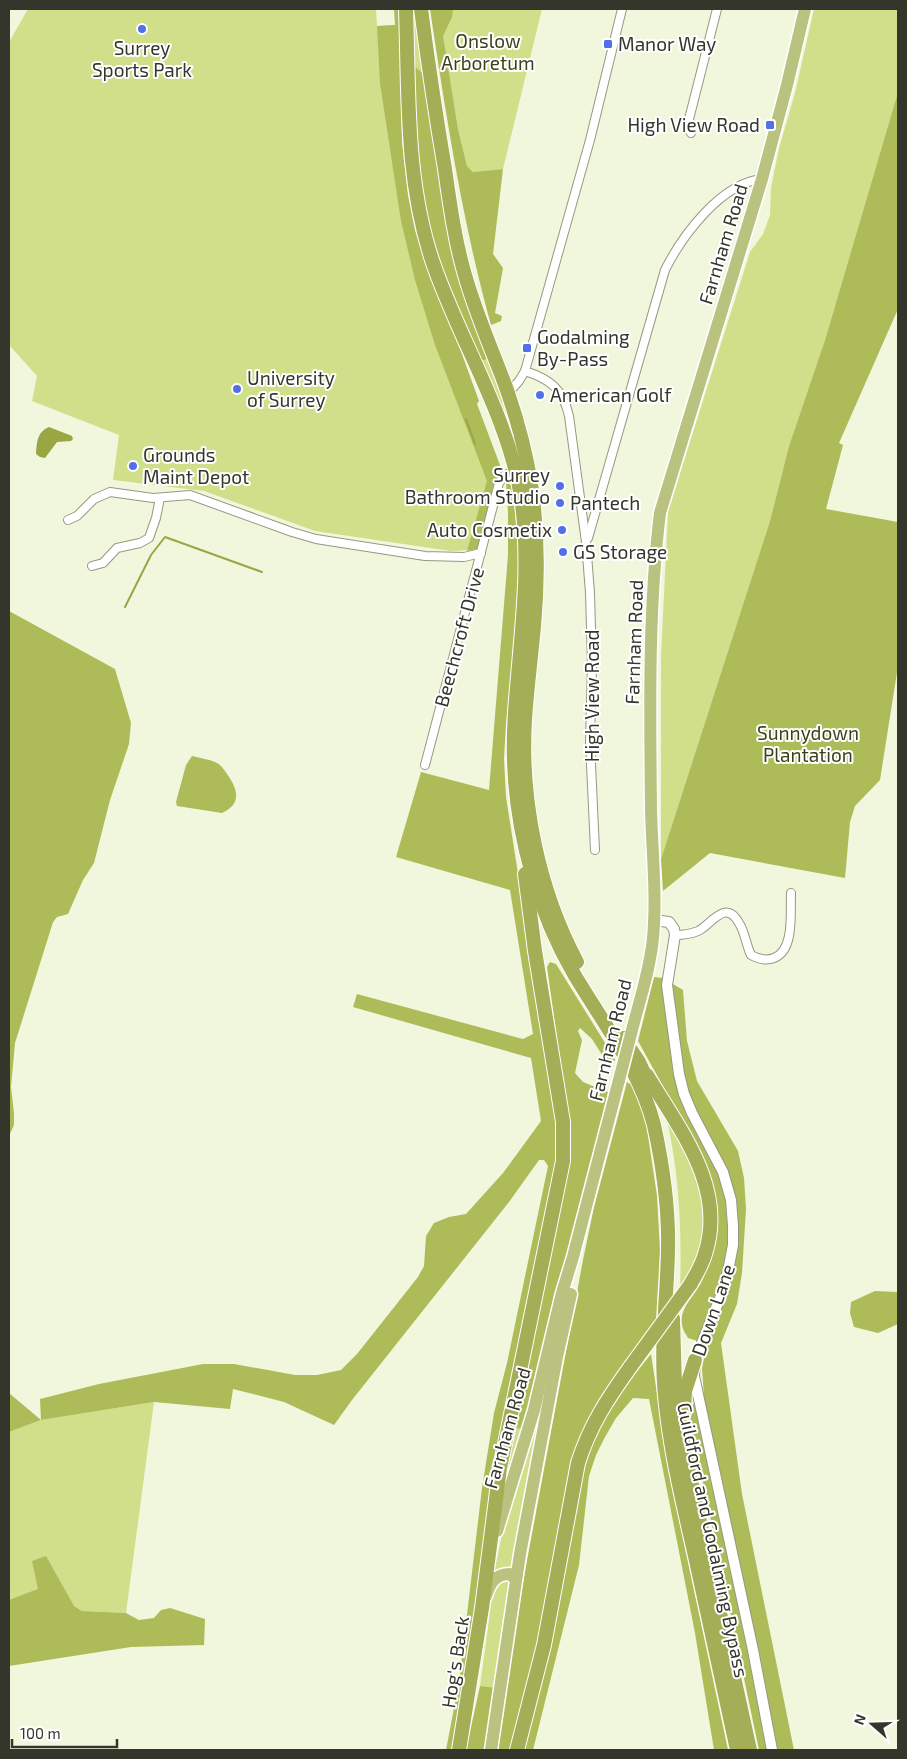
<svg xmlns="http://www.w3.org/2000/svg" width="907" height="1759" font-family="'Exo 2',sans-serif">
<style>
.green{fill:#d1df8b}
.forest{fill:#adbb59}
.water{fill:#99a643}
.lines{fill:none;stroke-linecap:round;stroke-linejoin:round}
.stream{stroke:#99a643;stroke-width:2}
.minor-casing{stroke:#959981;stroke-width:10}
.tertiary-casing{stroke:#959981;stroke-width:12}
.primary-casing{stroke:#fff;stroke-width:15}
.trunk-casing{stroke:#fff;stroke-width:16}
.minor{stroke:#fff;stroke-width:8}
.tertiary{stroke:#fff;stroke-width:10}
.primary{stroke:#bac280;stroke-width:12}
.trunk{stroke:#a3ae56;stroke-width:14}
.primary-bridge-casing{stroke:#fff;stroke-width:15;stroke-linecap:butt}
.trunk-bridge-casing{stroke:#fff;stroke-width:16;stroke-linecap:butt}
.primary-bridge{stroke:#bac280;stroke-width:12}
.trunk-bridge{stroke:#a3ae56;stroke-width:14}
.poi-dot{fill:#5271e6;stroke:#fff;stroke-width:2}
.labels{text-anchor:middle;stroke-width:4;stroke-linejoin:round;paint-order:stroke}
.park-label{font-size:19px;fill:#3b4117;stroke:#fff}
.poi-label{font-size:19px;fill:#34362c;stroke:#fff;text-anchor:start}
.street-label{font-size:19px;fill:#34362c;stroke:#fff}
</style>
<rect width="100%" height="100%" fill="#f1f7dc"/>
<g class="green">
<path d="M28 9H376L377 26 395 25 399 145 409 217 494 463 469 550 451 551 315 531 204 491 113 480 119 435 32 401 37 376 9 345V42Z"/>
<path d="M411 9H416L425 75 413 65Z"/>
<path d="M438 9H542L503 169 473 172 467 166 458 129Z"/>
<path d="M814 9H898V92L825 340 789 446 770 521 661 859V656L668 511 750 252 763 234 770 215 771 188 779 148 795 93Z"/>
<path d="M489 358 495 373 508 425H506L479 362Z"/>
<path d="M666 1115C705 1180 723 1218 680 1288 682 1229 679 1172 666 1115Z"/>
<path d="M545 1393 514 1570 494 1574 503 1529Z"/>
<path d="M154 1402 126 1613 82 1611 74 1606 9 1601V1432L41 1420Z"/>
<path d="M515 1428 526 1429 503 1497Z"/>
<path d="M512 1579 498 1688 480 1686 493 1590 498 1582Z"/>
</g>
<g class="forest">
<path d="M394 9H399L402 142 408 195 415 230 429 274 459 346 479 401 477 404 500 465 477 549 467 551 487 481 435 345 415 280 401 221 380 83 377 26 395 25Z"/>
<path d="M430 9H453L452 17 443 36 458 129 467 166 473 172 503 169 493 254 503 268 495 313 502 316 501 321 491 325C462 221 446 115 430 9Z"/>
<path d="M413 65 425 75 489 358 479 362C453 298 426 234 417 164 413 132 414 98 413 65Z"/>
<path d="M898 92V309L839 443 843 445 826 509 898 522V666L880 780 855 806 850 822 845 878 710 853 663 891 661 859 770 521 789 446 825 340Z"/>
<path d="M506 482 511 485 513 492 519 556 517 615 506 724 504 759 506 797 560 1142 456 1750H446L459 1682 482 1488 494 1413 507 1363 548 1166 544 1160H539L509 1202 352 1400 334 1425 284 1402 233 1389 230 1409 154 1402 41 1420 9 1432V1393L41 1420 40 1399 99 1384 203 1364H234L295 1375H317L341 1370 357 1354 418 1277 424 1266 426 1236 434 1223 449 1217 466 1214 503 1173 541 1121 531 1058 353 1007 357 994 523 1039 533 1034 510 890 396 857 421 772 489 790 508 555V513Z"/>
<path d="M9 611 115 669 131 723 129 744 110 800 94 863 83 880 68 914 57 917 53 922 15 1043 11 1087 14 1113V1125L9 1136Z"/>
<path d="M192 756C199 758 208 759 215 762 222 765 225 771 229 777 239 792 240 805 222 813L177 806 176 802 186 765Z"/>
<path d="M550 962 556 964 615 1059V1061L604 1058 592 1039 580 1028 578 1031 582 1040 575 1073 583 1082 608 1092 526 1429 515 1428 557 1210 563 1080 547 967Z"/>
<path d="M654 977 663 978 683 990 687 1041 697 1081 738 1151 744 1178 746 1209 742 1273 737 1304 721 1343 742 1494 794 1750H759L690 1420 691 1406 704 1397 702 1368 707 1344 688 1338C686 1334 682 1329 682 1324 679 1309 694 1296 701 1283 704 1277 707 1269 709 1262 720 1223 719 1202 706 1164L638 1041Z"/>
<path d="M627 1082 635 1087 646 1122 657 1196 660 1251 656 1320 589 1417 575 1448 545 1615 511 1750H498L523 1582 583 1260 594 1207Z"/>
<path d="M875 1291 898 1292V1324L878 1333 854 1327 850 1313 851 1302Z"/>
<path d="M651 1354 669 1473 728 1750H714L695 1633 649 1399 633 1398 616 1418 605 1437 596 1455 589 1476 579 1565 533 1750H521L581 1474 596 1429 618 1395Z"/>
<path d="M46 1556 74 1606 82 1611 126 1613 139 1620 154 1618 161 1610 170 1608 205 1619 204 1645 131 1647 9 1666V1600L38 1589 32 1561Z"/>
<path d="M480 1686 498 1688 488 1750H466Z"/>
</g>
<path class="water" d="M49 427 72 436 73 439 71 441 57 442 45 458 40 457 36 454C37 442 37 432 49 427Z"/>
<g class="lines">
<g class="stream">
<path d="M466 419 475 444"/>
<path d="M125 607 151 555 165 537 262 572"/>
</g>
<g class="minor-casing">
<g id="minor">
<path d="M691 133 687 127 717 9"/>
<path d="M525 371C550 379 563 389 569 416L586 542 590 593 592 665 590 743 595 850"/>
<path d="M508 393 519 381 525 371 590 140 622 9"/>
<path d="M68 520 77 516 94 499 110 492 153 498 190 495 292 532 316 539 425 556 464 557 481 553"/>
<path d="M588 538 665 270C682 236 721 183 762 179"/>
<path d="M92 566 103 563 117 548 140 543 149 538 156 518 160 498"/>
<path d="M425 765 499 483 505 475 517 470"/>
<path d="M675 935C683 935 691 934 698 931 711 925 725 898 739 923 745 932 746 945 751 955 758 959 766 961 774 958 795 950 790 912 791 893"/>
</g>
</g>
<g class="tertiary-casing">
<path id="tertiary" d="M654 920 669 922 674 929 675 935 667 985 679 1074 684 1094 692 1113 723 1172 731 1200 733 1226V1245L728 1271 722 1293 695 1360 694 1376 753 1650 772 1750"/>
</g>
<g class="primary-casing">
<g id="primary">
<path d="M631 1034C639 1002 650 970 653 938 657 895 652 851 651 809 650 710 648 611 660 513L762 179 787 85 805 9"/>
<path d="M497 1531 534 1410 562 1293 573 1257 619 1080"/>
<path d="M486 1596C490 1583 495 1574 510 1574L516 1580"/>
<path d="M491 1750 520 1554 557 1357 571 1294"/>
</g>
</g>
<g class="trunk-casing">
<g id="trunk">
<path d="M406 9C409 94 405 178 432 260 458 338 508 415 521 497 532 569 520 640 515 713 511 767 517 822 532 874 542 909 556 943 574 974 603 1023 640 1070 654 1125 663 1166 669 1210 668 1251 667 1300 660 1347 665 1396 670 1450 683 1503 695 1556 709 1620 723 1685 737 1750"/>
<path d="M421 9C428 62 436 116 445 169 450 204 455 241 465 275 476 314 493 352 507 390 518 422 527 456 532 490 538 535 538 582 534 627 531 658 527 689 525 720 520 801 539 891 577 962"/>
<path d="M623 1038 639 1062 649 1084"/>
<path d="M647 1075C679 1129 727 1187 705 1254 702 1265 696 1275 690 1285"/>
<path d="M673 1318 675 1387 685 1453 750 1750"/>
<path d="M684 1413 685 1391 695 1360"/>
<path d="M459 1750 482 1608 500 1468 563 1161V1122L535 951 525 874"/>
<path d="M517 1750 544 1645 578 1463C590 1425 608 1398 631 1366"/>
</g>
</g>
<use href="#minor" class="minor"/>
<use href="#tertiary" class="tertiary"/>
<use href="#primary" class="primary"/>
<use href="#trunk" class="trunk"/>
<g class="primary-bridge-casing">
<path id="primary-bridge" d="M619 1080 631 1034"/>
</g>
<g class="trunk-bridge-casing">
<path id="trunk-bridge" d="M631 1366 690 1285"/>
</g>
<use href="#primary-bridge" class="primary-bridge"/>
<use href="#trunk-bridge" class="trunk-bridge"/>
</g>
<g class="poi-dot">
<circle cx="142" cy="29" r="5"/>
<rect x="603" y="39" width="10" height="10" rx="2.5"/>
<rect x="765" y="120" width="10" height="10" rx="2.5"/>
<rect x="522" y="343" width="10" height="10" rx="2.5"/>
<circle cx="237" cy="389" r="5"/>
<circle cx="540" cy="395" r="5"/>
<circle cx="133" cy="466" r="5"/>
<circle cx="560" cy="486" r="5"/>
<circle cx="560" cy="503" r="5"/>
<circle cx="562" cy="530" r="5"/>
<circle cx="563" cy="552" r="5"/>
</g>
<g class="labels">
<g class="park-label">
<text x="488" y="48">Onslow<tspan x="488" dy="22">Arboretum</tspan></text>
<text x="808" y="740">Sunnydown<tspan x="808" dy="22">Plantation</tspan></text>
</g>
<g class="poi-label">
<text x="618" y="51">Manor Way</text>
<text x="142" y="55" text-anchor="middle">Surrey<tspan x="142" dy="22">Sports Park</tspan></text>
<text x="760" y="132" text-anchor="end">High View Road</text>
<text x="537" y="344">Godalming<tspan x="537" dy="22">By-Pass</tspan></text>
<text x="247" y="385">University<tspan x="247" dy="22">of Surrey</tspan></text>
<text x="550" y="402">American Golf</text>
<text x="143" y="462">Grounds<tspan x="143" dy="22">Maint Depot</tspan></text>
<text x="550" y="482" text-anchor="end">Surrey<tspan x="550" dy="22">Bathroom Studio</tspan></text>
<text x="570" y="510">Pantech</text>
<text x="552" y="537" text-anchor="end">Auto Cosmetix</text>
<text x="573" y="559">GS Storage</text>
</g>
<g class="street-label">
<text transform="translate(723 244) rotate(-73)" y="7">Farnham Road</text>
<text transform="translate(459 637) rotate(-75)" y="7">Beechcroft Drive</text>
<text transform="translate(634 642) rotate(-88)" y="7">Farnham Road</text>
<text transform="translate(592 696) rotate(-90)" y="7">High View Road</text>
<text transform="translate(610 1040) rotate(-76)" y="7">Farnham Road</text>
<text transform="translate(713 1310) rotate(-71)" y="7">Down Lane</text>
<text transform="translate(507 1428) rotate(-74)" y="7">Farnham Road</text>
<text transform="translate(713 1540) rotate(78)" y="7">Guildford and Godalming Bypass</text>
<text transform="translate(455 1662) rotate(-81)" y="7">Hog's Back</text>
</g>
</g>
<rect width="907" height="1759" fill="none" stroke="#34362c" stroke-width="20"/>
<g transform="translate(872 1724) rotate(290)" stroke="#ffffff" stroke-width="4" paint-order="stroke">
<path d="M0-4L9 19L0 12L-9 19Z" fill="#34362c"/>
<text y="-8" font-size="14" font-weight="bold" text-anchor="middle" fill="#34362c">N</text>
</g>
<path d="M12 1739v8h105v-8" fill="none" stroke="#34362c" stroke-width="2.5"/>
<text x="20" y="1739" font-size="15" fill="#34362c" stroke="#ffffff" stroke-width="4" paint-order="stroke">100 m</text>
</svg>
